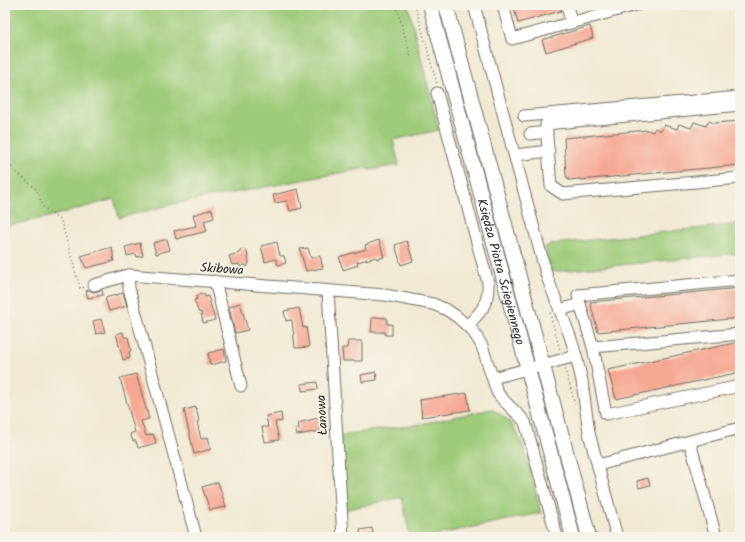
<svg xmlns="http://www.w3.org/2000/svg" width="745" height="542" font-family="Kalam,sans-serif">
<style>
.green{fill:#9ecb79;stroke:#647b52}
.building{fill:#f6a792}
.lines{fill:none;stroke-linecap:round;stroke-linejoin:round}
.minor-casing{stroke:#706e66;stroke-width:13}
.major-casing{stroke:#706e66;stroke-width:16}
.path{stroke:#706e66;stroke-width:1.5;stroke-dasharray:1 3;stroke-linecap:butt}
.minor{stroke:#fff;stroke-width:11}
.major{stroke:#fff;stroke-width:14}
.labels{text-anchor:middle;stroke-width:4;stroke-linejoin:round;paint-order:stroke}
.street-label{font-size:13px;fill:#2b2b2b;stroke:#f7f3e8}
</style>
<rect width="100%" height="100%" fill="#f7f3e8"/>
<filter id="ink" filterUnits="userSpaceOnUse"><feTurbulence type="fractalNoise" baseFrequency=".025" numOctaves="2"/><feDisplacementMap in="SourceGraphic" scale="8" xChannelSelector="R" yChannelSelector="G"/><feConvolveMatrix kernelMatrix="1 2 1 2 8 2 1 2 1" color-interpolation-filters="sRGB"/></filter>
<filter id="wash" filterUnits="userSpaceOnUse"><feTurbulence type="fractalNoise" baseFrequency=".012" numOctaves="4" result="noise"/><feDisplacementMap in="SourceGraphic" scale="16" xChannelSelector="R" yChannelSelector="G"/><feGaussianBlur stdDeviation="0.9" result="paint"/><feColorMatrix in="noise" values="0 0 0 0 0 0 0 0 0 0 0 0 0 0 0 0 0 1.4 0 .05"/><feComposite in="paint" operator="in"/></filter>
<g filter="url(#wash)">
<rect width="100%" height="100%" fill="#f1e9d3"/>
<g class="green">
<path d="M5 5H408L439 130 393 140 399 165 369 170 366 168 169 205 119 218 114 199 48 217 5 226Z"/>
<path d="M740 224V253L551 272 545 247 552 244Z"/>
<path d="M492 409C498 413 505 417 510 422 527 444 534 486 541 513L426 537H410L402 497 344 510 340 435 415 425Z"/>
</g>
<g id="blocks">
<g class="building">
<path d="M513 5H560L561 11 518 23Z"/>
<path d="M590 26 593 38 546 52 542 40Z"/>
<path d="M709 121 714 123 740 121V165L580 180V179L568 180V177H566L564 138 647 130 653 132 655 128 661 131 664 125 677 129 679 124 691 128 694 122 706 126Z"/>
<path d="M298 189 302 208 290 211 287 201 275 203 273 195Z"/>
<path d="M212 209 214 218 204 221 207 231 176 239 174 231 196 226 193 215Z"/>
<path d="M167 239 170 250 156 254 153 243Z"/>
<path d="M379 240 384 257 377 259 376 257 357 262 358 265 343 270 339 257 366 249 365 245Z"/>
<path d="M407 241 413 261 401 265 395 245Z"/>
<path d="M277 242 280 256H284L286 263 278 265 276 259 265 262 261 246Z"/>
<path d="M140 243 143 256 137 257 136 254 127 256 125 247Z"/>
<path d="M112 247 114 261 86 268 81 256Z"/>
<path d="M308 248 311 258 320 256 323 268 306 271 300 249Z"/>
<path d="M244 249 247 251 249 263 247 267 245 265 240 267 239 264 232 265 229 256 239 253 241 250Z"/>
<path d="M740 288V318L598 332 590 302Z"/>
<path d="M89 290 93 292 102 290 103 295 88 298 86 291Z"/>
<path d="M123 293 127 306 109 311 105 298Z"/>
<path d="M204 293 205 297 208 296 215 320 203 323 201 312 199 313 194 300 197 299 196 296Z"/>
<path d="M240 303 248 330 235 333 229 307Z"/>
<path d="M299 308 303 328 306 327 309 347 295 348 292 320 286 321 284 311Z"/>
<path d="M376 317 387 318V324H392V335H385V332H371L372 318Z"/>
<path d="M101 319 105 332 96 334 93 321Z"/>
<path d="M123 332 124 337H128L131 351 129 352 130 358 123 360 116 334Z"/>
<path d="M348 341H362V361H343L342 348H347Z"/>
<path d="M739 342 740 372 616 399 608 370Z"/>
<path d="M224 349 226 361 210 365 208 353Z"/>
<path d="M376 372 377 380 362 382 361 375Z"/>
<path d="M136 374 149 419 141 421 146 436 153 434 156 443 138 448 136 441H133L130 434 135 432 120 378Z"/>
<path d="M317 382 318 389 302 391 301 384Z"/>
<path d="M467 393 470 410 422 417 420 400Z"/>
<path d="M196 407 199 422H197L201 439 208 437 211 449 194 454 184 410Z"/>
<path d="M281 413 282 421 275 422 279 440 265 442 262 427H268L266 416Z"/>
<path d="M318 418 321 431 297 435 295 429H299L298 423Z"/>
<path d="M648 478 650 485 639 488 637 481Z"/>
<path d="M218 482 226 507 210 510 202 487Z"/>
<path d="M372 528 374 537H361L360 530Z"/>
</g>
</g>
</g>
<g filter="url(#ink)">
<use href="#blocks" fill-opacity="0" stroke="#706e66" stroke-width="1"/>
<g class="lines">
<g class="minor-casing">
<g id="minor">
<path d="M474 5 547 277 570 336 576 356 582 381 589 433 617 537"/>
<path d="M503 5 512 39 636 5"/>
<path d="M567 5 571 23"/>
<path d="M437 93 488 283C489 304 481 312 467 326"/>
<path d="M740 105 546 124 551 186 563 194 740 178"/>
<path d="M524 116 740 97"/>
<path d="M530 134 547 132"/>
<path d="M515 155 549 151"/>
<path d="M128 275 129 288 196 537"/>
<path d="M215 281 241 386"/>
<path d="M94 285 128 275 385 295 433 304 447 310 456 316 473 331 482 346 497 392C504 403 516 411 525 422L557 537"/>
<path d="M328 291 343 537"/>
<path d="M580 304 578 295 740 280"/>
<path d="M560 310 580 304 593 347 606 414 740 386"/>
<path d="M593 347 740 334"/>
<path d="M493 378 576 356"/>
<path d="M690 442 716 537"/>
<path d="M598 465 740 428"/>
</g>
</g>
<g class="major-casing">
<g id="major">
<path id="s1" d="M430 5 573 537"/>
<path d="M446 5 589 537"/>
</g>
</g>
<g class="path">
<path d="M396 5 411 57"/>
<path d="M415 5 437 84"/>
<path d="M5 162 37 190 43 207 61 221 80 288 85 287"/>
<path d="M550 313 560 350"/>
<path d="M565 369 575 404"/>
</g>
<use href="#minor" class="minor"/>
<use href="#major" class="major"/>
</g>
</g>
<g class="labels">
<g class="street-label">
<text transform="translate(222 268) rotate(4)" y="5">Skibowa</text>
<text dy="5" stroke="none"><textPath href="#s1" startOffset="276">Księdza Piotra Ściegiennego</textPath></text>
<text transform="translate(321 415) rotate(-93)" y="5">Łanowa</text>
</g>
</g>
<rect width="745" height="542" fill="none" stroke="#f7f3e8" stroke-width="20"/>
</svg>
